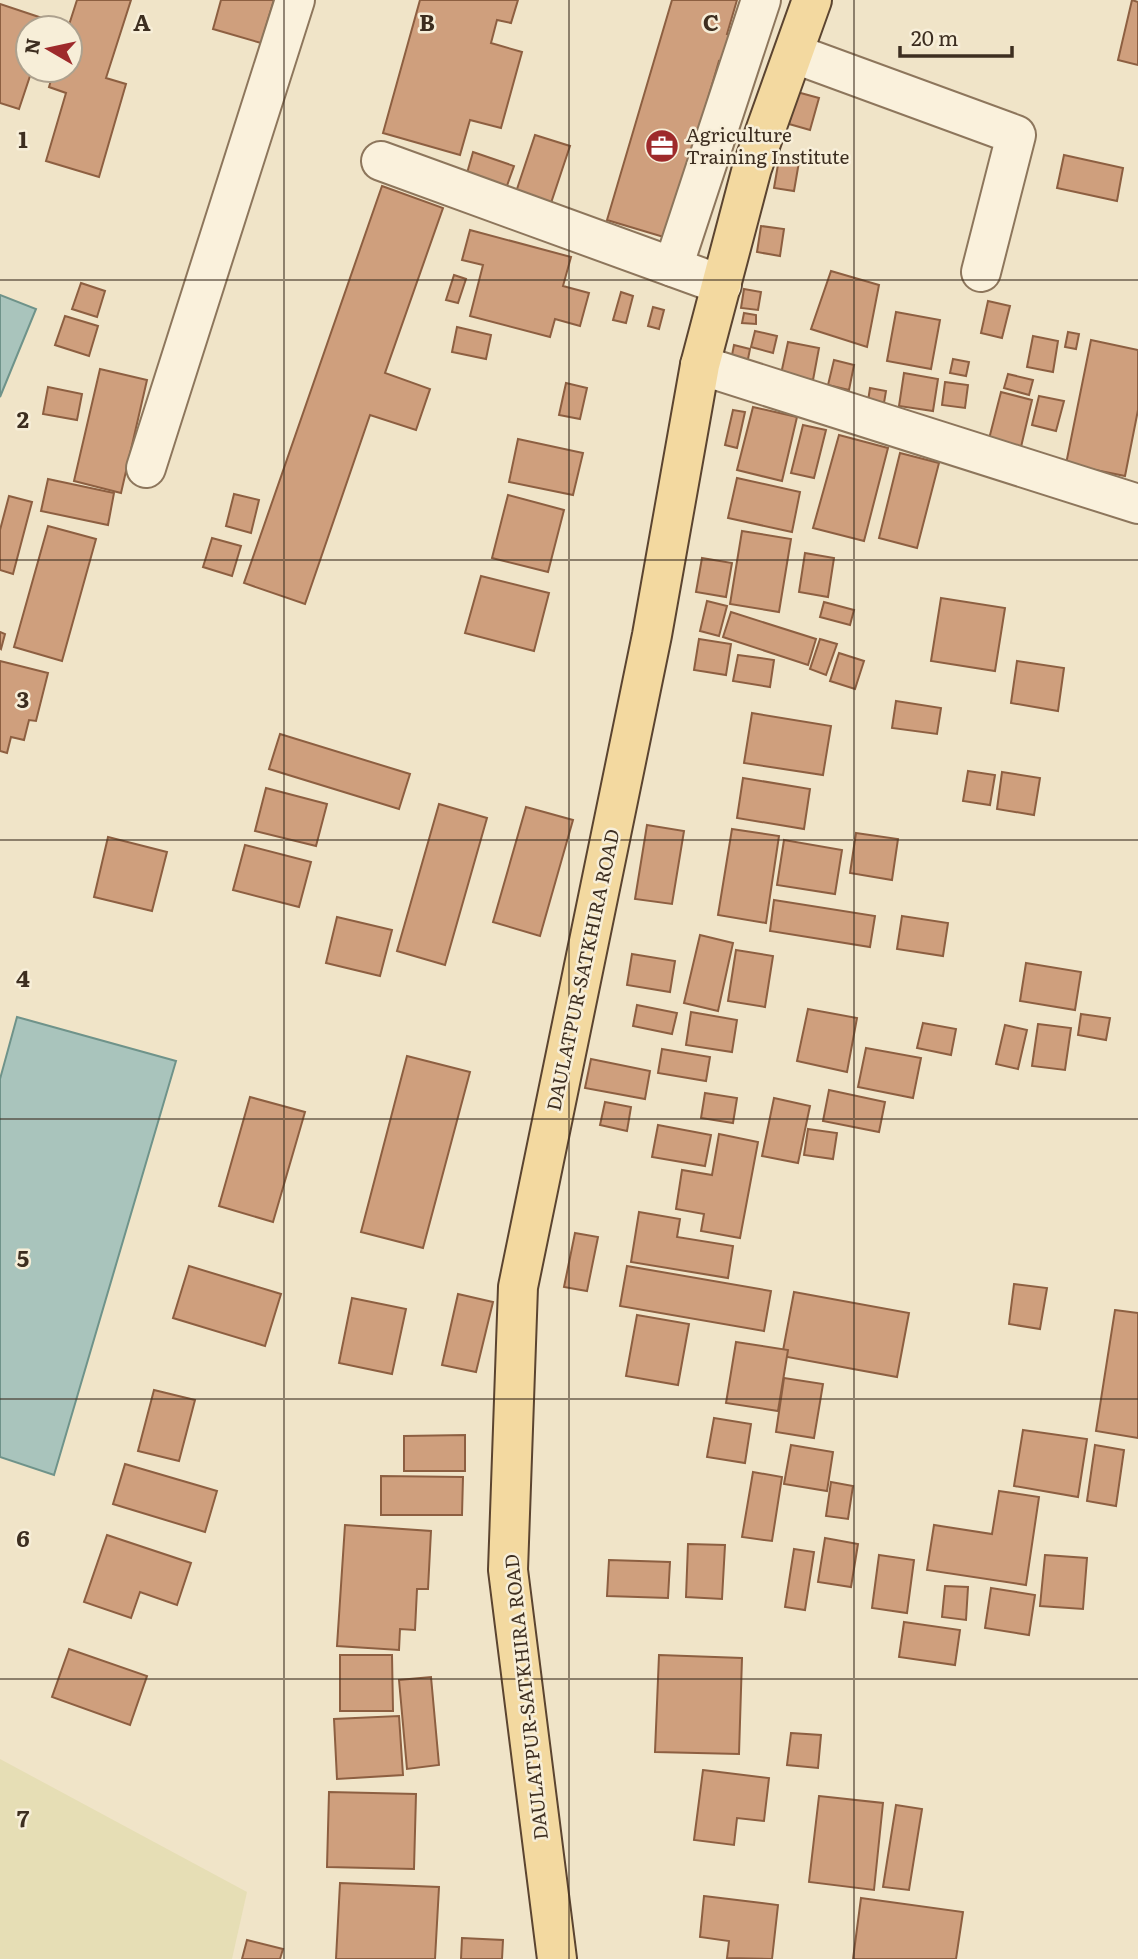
<svg xmlns="http://www.w3.org/2000/svg" width="1138" height="1959" font-family="Literata,serif">
<style>
.farmland{fill:#e6deb5}
.water{fill:#a9c4bc;stroke:#6f938a;stroke-width:2}
.building{fill:#cf9f7d;stroke:#8d5f41;stroke-width:2}
.lines{fill:none;stroke-linecap:round;stroke-linejoin:round}
.minor-casing{stroke:#8d765c;stroke-width:42}
.major-casing{stroke:#5b4430;stroke-width:42}
.minor{stroke:#faf1dc;stroke-width:38}
.major{stroke:#f3d9a0;stroke-width:38}
.grid{fill:none;stroke:#3d2e20;stroke-width:2;stroke-opacity:0.55}
.labels{text-anchor:middle;stroke-width:5;stroke-linejoin:round;paint-order:stroke}
.poi-label{font-size:19px;fill:#3d2e20;stroke:#f7eed8;text-anchor:start}
.street-label{font-size:19px;fill:#3d2e20;stroke:#f7eed8}
.grid-label{font-size:23px;text-anchor:middle;font-weight:bold;fill:#3d2e20;stroke:#f7eed8;stroke-width:5;stroke-linejoin:round;paint-order:stroke}
</style>
<rect width="100%" height="100%" fill="#f0e4c8"/>
<path class="farmland" d="M0 1759 247 1892 232 1959H0Z"/>
<g class="water">
<path d="M0 295 36 309 0 397Z"/>
<path d="M17 1017 176 1061 54 1475 0 1457V1079Z"/>
</g>
<g class="building">
<path d="M77 0H131L106 78 126 84 99 177 46 161 66 93 49 87 54 70H70V28H68Z"/>
<path d="M221 0H274L261 43 213 29Z"/>
<path d="M420 0H518L511 23 497 20 491 43 522 52 501 128 470 120 460 155 383 133Z"/>
<path d="M672 0H737L727 34 761 44 754 71 719 61 667 238 607 220Z"/>
<path d="M1132 0 1138 2V65L1118 60Z"/>
<path d="M0 4 48 20 46 28H28V70H32L19 109 0 103Z"/>
<path d="M797 92 819 98 810 130 789 124Z"/>
<path d="M535 135 570 146 551 203 516 192Z"/>
<path d="M473 152 514 166 504 194 465 180Z"/>
<path d="M780 153 800 156 794 191 774 188Z"/>
<path d="M1064 155 1123 168 1117 201 1057 188Z"/>
<path d="M382 186 443 208 385 373 430 389 416 430 370 415 305 604 244 583Z"/>
<path d="M761 226 784 229 780 256 757 252Z"/>
<path d="M470 230 571 257 563 286 589 293 580 326 555 319 550 337 470 316 483 265 462 260Z"/>
<path d="M831 271 879 285 867 347 811 329Z"/>
<path d="M454 275 466 279 458 303 446 300Z"/>
<path d="M81 283 105 291 97 317 72 309Z"/>
<path d="M744 289 761 292 758 310 741 308Z"/>
<path d="M621 292 633 296 626 323 613 320Z"/>
<path d="M988 301 1010 306 1002 338 981 333Z"/>
<path d="M653 307 664 310 659 329 648 326Z"/>
<path d="M896 312 940 320 931 369 887 361Z"/>
<path d="M744 313 756 315V324L742 323Z"/>
<path d="M65 316 98 326 89 356 55 345Z"/>
<path d="M457 327 491 335 486 359 452 352Z"/>
<path d="M755 331 777 336 773 353 751 347Z"/>
<path d="M1068 332 1079 334 1076 349 1065 347Z"/>
<path d="M1033 336 1058 341 1053 372 1027 367Z"/>
<path d="M1091 340 1138 350V410L1125 476 1066 464Z"/>
<path d="M788 342 819 348 813 380 781 374Z"/>
<path d="M734 345 750 349 747 364 731 360Z"/>
<path d="M953 359 969 362 966 376 950 373Z"/>
<path d="M834 360 854 365 849 390 828 385Z"/>
<path d="M100 369 147 380 121 493 74 481Z"/>
<path d="M904 373 938 379 933 411 899 406Z"/>
<path d="M1008 374 1033 380 1029 395 1004 388Z"/>
<path d="M945 382 968 385 965 408 942 405Z"/>
<path d="M566 383 587 388 580 419 559 415Z"/>
<path d="M48 387 82 394 77 420 43 414Z"/>
<path d="M870 388 886 391 884 403 868 401Z"/>
<path d="M1001 392 1032 400 1021 447 989 439Z"/>
<path d="M1039 396 1064 401 1056 431 1032 425Z"/>
<path d="M753 407 797 417 782 481 737 470Z"/>
<path d="M733 410 745 412 737 448 725 445Z"/>
<path d="M803 425 826 430 814 478 791 473Z"/>
<path d="M839 435 888 448 864 541 813 528Z"/>
<path d="M518 439 583 453 573 495 509 482Z"/>
<path d="M900 453 939 463 917 548 879 538Z"/>
<path d="M737 478 800 492 792 532 728 518Z"/>
<path d="M48 479 114 493 108 525 41 511Z"/>
<path d="M234 494 259 500 251 533 226 526Z"/>
<path d="M508 495 564 510 548 572 492 558Z"/>
<path d="M9 496 32 502 13 574 0 570V530Z"/>
<path d="M48 526 96 539 62 661 14 647Z"/>
<path d="M742 531 791 539 779 612 730 604Z"/>
<path d="M212 538 241 546 232 576 203 567Z"/>
<path d="M805 553 834 558 828 597 799 592Z"/>
<path d="M702 558 732 563 726 597 696 592Z"/>
<path d="M481 576 549 593 534 651 465 633Z"/>
<path d="M941 598 1005 608 995 671 931 661Z"/>
<path d="M707 601 727 606 719 636 700 631Z"/>
<path d="M824 602 854 610 850 625 820 617Z"/>
<path d="M731 612 816 639 808 665 723 637Z"/>
<path d="M0 632 5 634 1 649 0 648Z"/>
<path d="M699 639 731 644 726 675 694 670Z"/>
<path d="M820 639 837 644 826 675 810 669Z"/>
<path d="M839 653 864 661 855 689 830 681Z"/>
<path d="M738 655 774 660 770 687 733 681Z"/>
<path d="M0 661 48 673 36 721 29 720 24 740 11 737 7 753 0 751Z"/>
<path d="M1017 661 1064 668 1058 711 1011 703Z"/>
<path d="M896 701 941 708 937 734 892 728Z"/>
<path d="M752 713 831 726 823 775 744 763Z"/>
<path d="M280 734 410 774 399 809 269 769Z"/>
<path d="M968 771 995 775 990 805 963 801Z"/>
<path d="M1002 772 1040 778 1034 815 997 809Z"/>
<path d="M743 778 810 789 804 829 737 818Z"/>
<path d="M266 788 327 804 316 846 255 831Z"/>
<path d="M439 804 487 818 445 965 397 951Z"/>
<path d="M526 807 573 820 540 936 493 922Z"/>
<path d="M647 825 684 831 672 904 635 899Z"/>
<path d="M732 829 779 836 766 923 718 915Z"/>
<path d="M856 833 898 839 892 880 850 873Z"/>
<path d="M108 837 167 852 152 911 94 897Z"/>
<path d="M784 840 842 850 835 894 777 885Z"/>
<path d="M245 845 311 862 299 907 233 890Z"/>
<path d="M774 900 875 916 870 947 770 931Z"/>
<path d="M902 916 948 923 943 956 897 949Z"/>
<path d="M337 917 392 930 380 976 326 963Z"/>
<path d="M700 935 733 943 718 1011 684 1003Z"/>
<path d="M736 950 773 956 765 1007 728 1001Z"/>
<path d="M632 954 675 961 670 992 627 985Z"/>
<path d="M1026 963 1081 972 1075 1010 1020 1001Z"/>
<path d="M637 1005 677 1013 672 1034 633 1026Z"/>
<path d="M808 1009 857 1018 847 1072 797 1061Z"/>
<path d="M691 1012 737 1020 732 1052 686 1045Z"/>
<path d="M1081 1014 1110 1018 1106 1040 1078 1035Z"/>
<path d="M923 1023 956 1029 951 1055 917 1048Z"/>
<path d="M1038 1024 1071 1028 1065 1070 1032 1066Z"/>
<path d="M1005 1025 1027 1030 1018 1069 996 1064Z"/>
<path d="M866 1048 921 1058 913 1098 858 1087Z"/>
<path d="M662 1049 710 1057 706 1081 658 1073Z"/>
<path d="M407 1056 470 1072 423 1248 361 1232Z"/>
<path d="M591 1059 650 1071 645 1099 585 1088Z"/>
<path d="M829 1090 885 1102 879 1132 823 1121Z"/>
<path d="M705 1093 737 1098 733 1123 701 1118Z"/>
<path d="M250 1097 305 1112 273 1222 219 1206Z"/>
<path d="M774 1098 810 1106 798 1163 762 1156Z"/>
<path d="M605 1102 631 1107 627 1131 600 1125Z"/>
<path d="M658 1125 711 1135 705 1166 652 1157Z"/>
<path d="M808 1129 837 1133 833 1159 804 1155Z"/>
<path d="M719 1134 758 1142 740 1238 701 1231 704 1214 676 1209 682 1170 712 1175Z"/>
<path d="M639 1212 680 1219 677 1237 733 1246 728 1278 631 1262Z"/>
<path d="M575 1233 598 1237 587 1291 564 1287Z"/>
<path d="M189 1266 281 1294 265 1346 173 1318Z"/>
<path d="M627 1266 771 1291 764 1331 620 1306Z"/>
<path d="M1014 1284 1047 1288 1040 1329 1009 1324Z"/>
<path d="M794 1292 909 1313 897 1377 782 1356Z"/>
<path d="M458 1294 493 1302 476 1372 442 1365Z"/>
<path d="M352 1298 406 1309 392 1374 339 1363Z"/>
<path d="M1115 1310 1138 1313V1438L1096 1431Z"/>
<path d="M637 1315 689 1324 678 1385 626 1376Z"/>
<path d="M736 1342 788 1350 778 1411 726 1403Z"/>
<path d="M784 1378 823 1384 814 1438 776 1432Z"/>
<path d="M154 1390 195 1400 179 1461 138 1451Z"/>
<path d="M714 1418 751 1424 745 1463 707 1457Z"/>
<path d="M1023 1430 1087 1439 1078 1497 1014 1486Z"/>
<path d="M465 1435V1471H404V1436Z"/>
<path d="M791 1445 833 1452 827 1491 784 1484Z"/>
<path d="M1095 1445 1124 1450 1116 1506 1087 1501Z"/>
<path d="M125 1464 217 1491 205 1532 113 1504Z"/>
<path d="M753 1472 782 1477 772 1541 742 1537Z"/>
<path d="M381 1476 463 1477 462 1515H381Z"/>
<path d="M831 1482 853 1486 848 1519 826 1516Z"/>
<path d="M999 1491 1039 1497 1026 1585 927 1570 934 1525 992 1534Z"/>
<path d="M345 1525 431 1531 428 1589H417L415 1630 400 1629 399 1650 337 1646Z"/>
<path d="M107 1535 191 1563 177 1605 140 1592 131 1618 84 1602Z"/>
<path d="M825 1538 858 1544 851 1587 818 1582Z"/>
<path d="M688 1544 725 1545 722 1599 686 1597Z"/>
<path d="M794 1549 814 1552 805 1610 785 1607Z"/>
<path d="M879 1555 914 1560 907 1613 872 1608Z"/>
<path d="M1045 1555 1087 1558 1083 1609 1040 1606Z"/>
<path d="M609 1560 670 1562 668 1598 607 1596Z"/>
<path d="M945 1586 968 1587 966 1620 942 1617Z"/>
<path d="M991 1588 1035 1595 1029 1635 985 1628Z"/>
<path d="M904 1622 960 1630 955 1665 899 1657Z"/>
<path d="M69 1649 147 1676 130 1725 52 1697Z"/>
<path d="M340 1655H392L393 1711H340Z"/>
<path d="M659 1655 742 1658 739 1754 655 1752Z"/>
<path d="M431 1677 439 1765 407 1769 399 1680Z"/>
<path d="M399 1716 403 1775 337 1779 334 1719Z"/>
<path d="M791 1733 821 1735 818 1768 787 1765Z"/>
<path d="M703 1770 769 1778 764 1821 737 1818 734 1845 694 1840Z"/>
<path d="M329 1792 416 1794 414 1869 327 1867Z"/>
<path d="M819 1796 883 1803 874 1890 809 1882Z"/>
<path d="M896 1805 922 1809 909 1890 883 1887Z"/>
<path d="M340 1883 439 1887 435 1959H336Z"/>
<path d="M704 1896 778 1905 772 1959 727 1958 729 1941 700 1937Z"/>
<path d="M861 1898 963 1912 956 1959H853Z"/>
<path d="M462 1938 503 1940 502 1959H461Z"/>
<path d="M247 1940 283 1949 280 1959H242Z"/>
</g>
<g class="lines">
<g class="minor-casing">
<g id="minor">
<path d="M795 54 1016 135 981 272"/>
<path d="M381 161 722 285"/>
<path d="M673 267 761 0"/>
<path d="M700 365 1138 504"/>
<path d="M146 468 295 0"/>
</g>
</g>
<g class="major-casing">
<path id="major" d="M557 1959 508 1570 518 1287 652 635 700 365 752 168 812 0"/>
</g>
<use href="#minor" class="minor"/>
<use href="#major" class="major"/>
</g>
<path class="grid" d="M284 0V1959M569 0V1959M854 0V1959M0 280H1138M0 560H1138M0 840H1138M0 1119H1138M0 1399H1138M0 1679H1138"/>
<defs>
<g id="office-disc" transform="scale(1.75)"><circle r="9.5" fill="#9e2a2b" stroke="#f7eed8"/><path d="M-6-3h4V-5.5h4V-3h4V5H-6ZM-1-4.5V-3h2v-1.5ZM-6 0V1H6V0Z" fill="#fff"/></g>
</defs>
<g fill-rule="evenodd">
<use href="#office-disc" x="662" y="146"/>
</g>
<g class="labels">
<g class="poi-label">
<text x="686" y="142">Agriculture<tspan x="686" dy="22">Training Institute</tspan></text>
</g>
<g class="street-label">
<text transform="translate(583 970) rotate(-78)" y="7">DAULATPUR-SATKHIRA ROAD</text>
<text transform="translate(526 1697) rotate(-96)" y="7">DAULATPUR-SATKHIRA ROAD</text>
</g>
</g>
<g class="grid-label">
<text x="142" y="31">A</text>
<text x="427" y="31">B</text>
<text x="711" y="31">C</text>
<text x="23" y="148">1</text>
<text x="23" y="428">2</text>
<text x="23" y="708">3</text>
<text x="23" y="987">4</text>
<text x="23" y="1267">5</text>
<text x="23" y="1547">6</text>
<text x="23" y="1827">7</text>
</g>
<g transform="translate(49 49) rotate(279)"><circle r="33" fill="#f7eed8" stroke="#ada18e" stroke-width="2"/>
<path d="M0-5L12 26L0 18L-12 26Z" fill="#9e2a2b"/>
<text y="-10" font-size="19" font-weight="bold" text-anchor="middle" fill="#3d2e20">N</text>
</g>
<path d="M900 46v10h112v-10" fill="none" stroke="#3d2e20" stroke-width="3.5"/>
<text x="911" y="46" font-size="21" fill="#3d2e20" stroke="#f7eed8" stroke-width="5" paint-order="stroke">20 m</text>
</svg>
